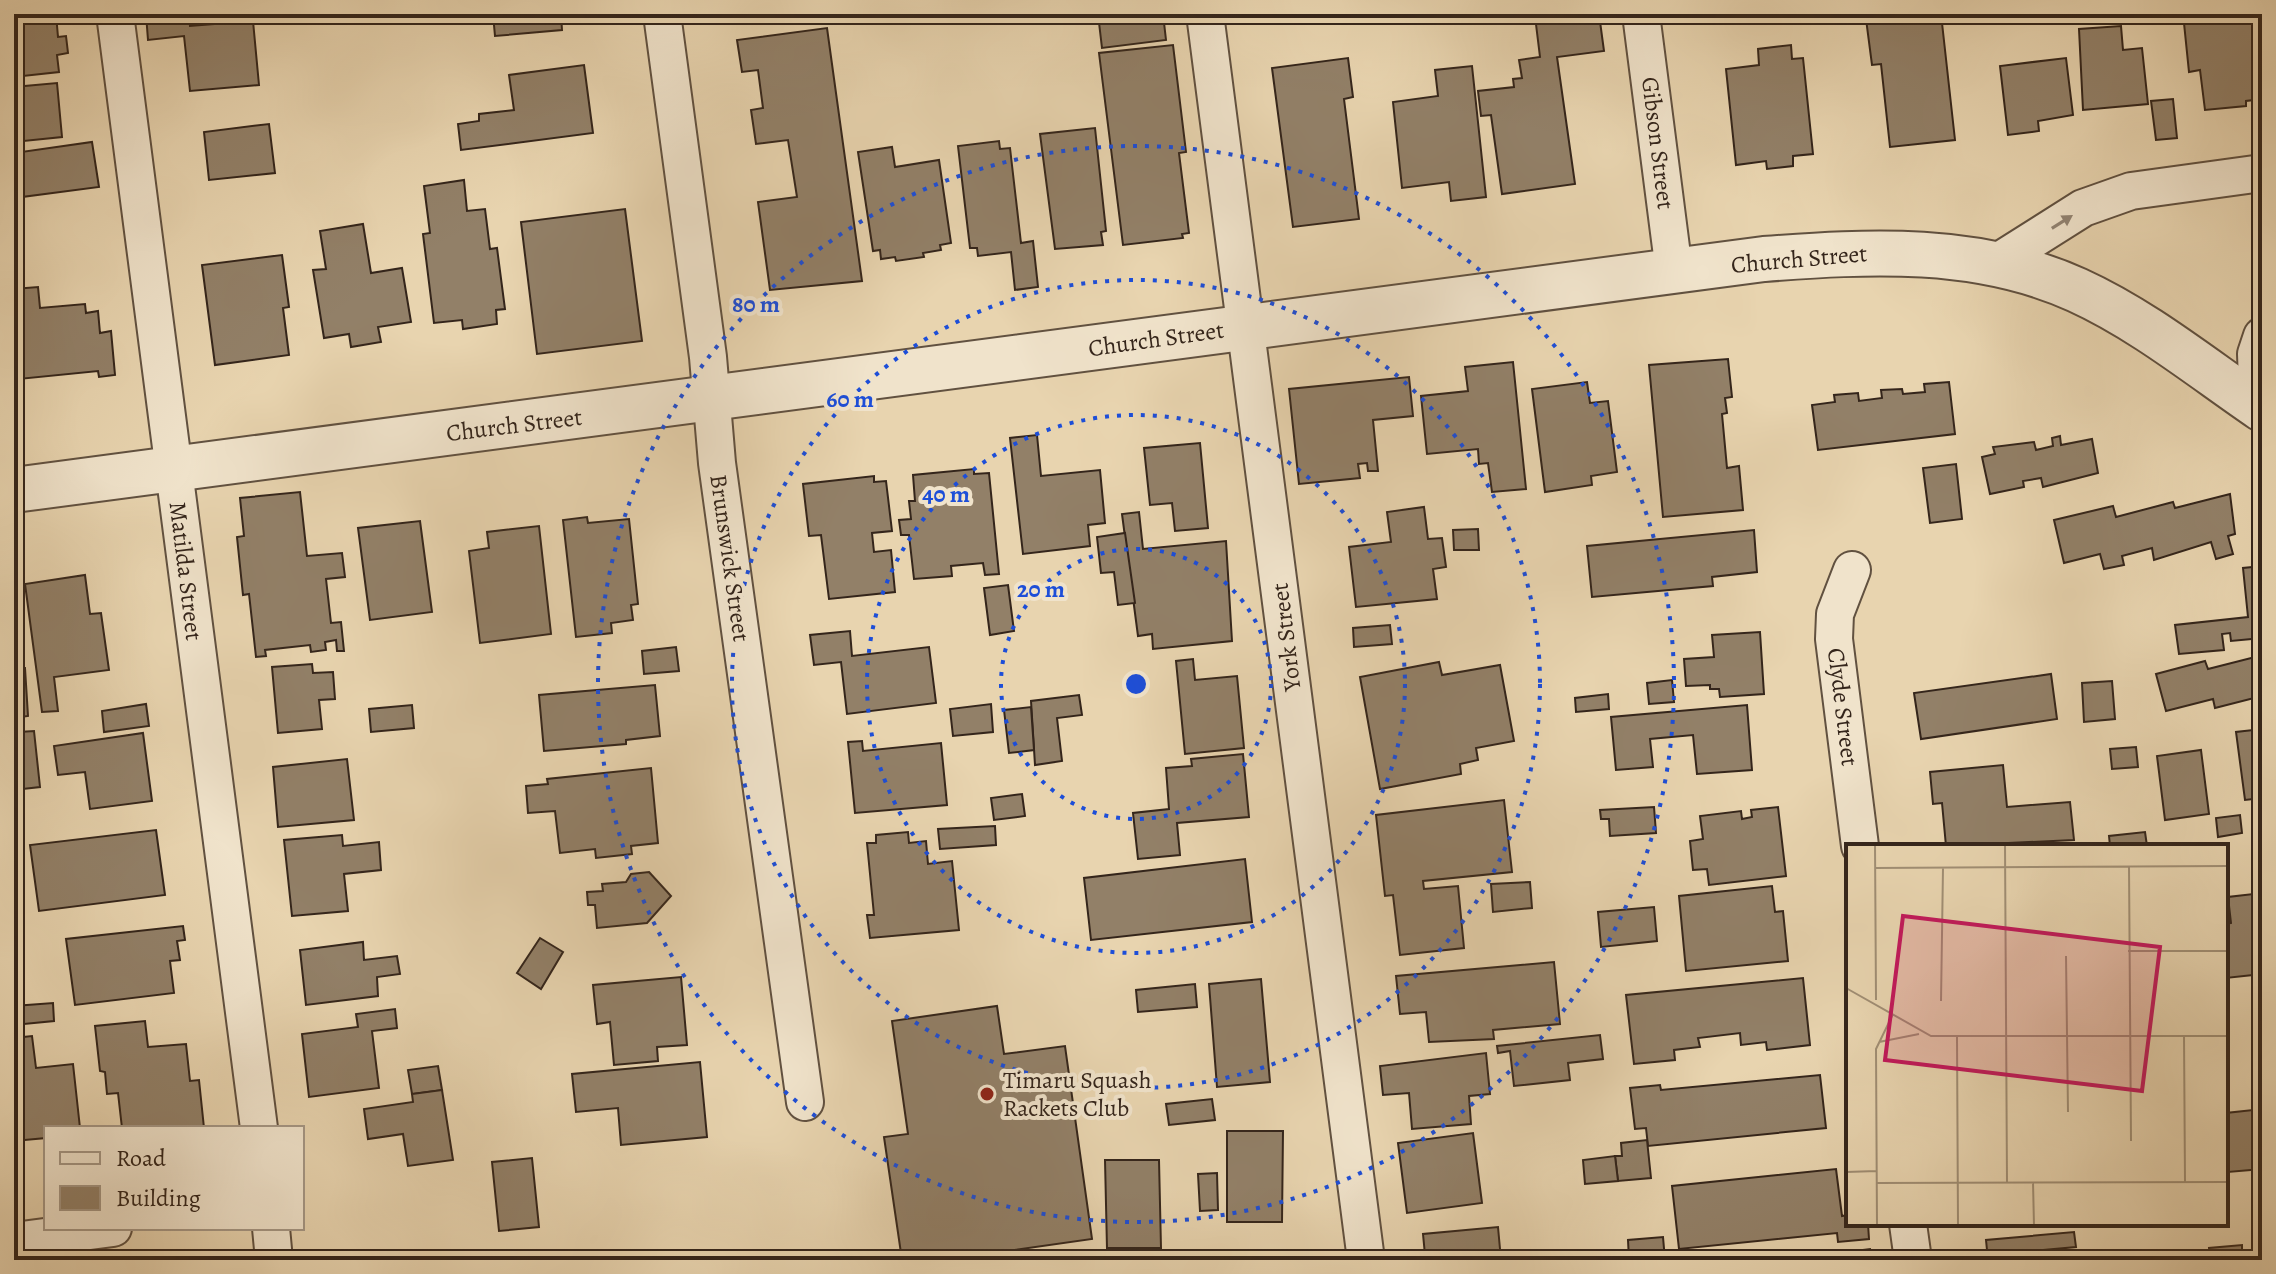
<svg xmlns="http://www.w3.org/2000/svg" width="2276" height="1274" font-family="Alegreya,serif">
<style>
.building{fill:#928068;stroke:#34251b;stroke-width:2}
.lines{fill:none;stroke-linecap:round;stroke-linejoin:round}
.minor-casing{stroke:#615140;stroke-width:40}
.tertiary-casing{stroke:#615140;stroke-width:48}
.minor{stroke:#f0e3cb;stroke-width:36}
.tertiary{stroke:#f0e3cb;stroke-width:44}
.oneway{fill:#928473}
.ring{fill:none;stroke:#1d4ed8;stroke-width:4;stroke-dasharray:4 8}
.poi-dot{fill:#8f2418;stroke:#f0e3cb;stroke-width:3}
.labels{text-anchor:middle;stroke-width:8;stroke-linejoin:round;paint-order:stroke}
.street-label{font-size:24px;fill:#34251b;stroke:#f0e3cb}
.poi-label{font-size:24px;fill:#34251b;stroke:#f0e3cb;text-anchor:start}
.inset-road{fill:none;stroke:#a08e74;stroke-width:2}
.view{fill:#c2185b;fill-opacity:0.15;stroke:#c2185b;stroke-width:4}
.inset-edge{fill:none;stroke:#34251b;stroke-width:4}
.centre{fill:#1d4ed8;stroke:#f0e3cb;stroke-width:4}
.ring-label{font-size:24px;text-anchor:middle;font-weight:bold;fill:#1d4ed8;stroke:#f0e3cb;stroke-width:8;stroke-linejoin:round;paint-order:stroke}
</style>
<rect width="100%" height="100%" fill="#e8d4af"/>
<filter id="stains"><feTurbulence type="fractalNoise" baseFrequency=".0025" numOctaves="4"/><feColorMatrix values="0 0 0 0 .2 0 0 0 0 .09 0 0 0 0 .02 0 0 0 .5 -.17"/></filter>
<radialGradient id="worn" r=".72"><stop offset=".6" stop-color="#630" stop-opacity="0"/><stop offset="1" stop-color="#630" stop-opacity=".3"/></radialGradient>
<g class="building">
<path d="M56 14 58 37 66 36 68 53 57 55 59 72 14 77V16Z"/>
<path d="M146 14H189L190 26 253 21 259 85 190 91 184 36 148 40Z"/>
<path d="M493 14H561L562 30 495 36Z"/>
<path d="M1028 14H1088L1029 21Z"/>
<path d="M1098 14H1163L1166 40 1102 48Z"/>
<path d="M1377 14H1419L1420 20 1378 24Z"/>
<path d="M1599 14 1604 51 1557 57 1575 184 1502 194 1491 115 1481 116 1478 91 1514 87 1513 79 1522 78 1519 60 1540 57 1535 16Z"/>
<path d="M1914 14H1941L1955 140 1890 147 1881 64 1872 65 1866 19Z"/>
<path d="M2215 14H2262V99L2246 101V106L2205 110 2200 70 2189 72 2184 23 2215 19Z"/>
<path d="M2121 26 2123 50 2142 48 2148 104 2083 110 2079 29Z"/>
<path d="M827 28 862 281 770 290 758 202 797 197 788 140 756 144 751 110 763 108 758 70 742 72 737 40Z"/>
<path d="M1173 45 1186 152 1179 153 1189 233 1182 234 1183 238 1123 245 1099 53Z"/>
<path d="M1791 45 1792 59 1803 58 1813 154 1793 156V166L1767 169 1766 161 1736 165 1726 69 1759 65 1758 49Z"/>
<path d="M1348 58 1353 97 1344 99 1359 219 1293 227 1272 68Z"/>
<path d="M2066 58 2073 115 2038 121 2039 131 2008 135 2000 66Z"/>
<path d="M584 65 593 133 461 150 458 124 479 121V114L514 110 509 75Z"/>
<path d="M1472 66 1486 197 1451 201 1449 182 1402 188 1393 102 1438 96 1435 70Z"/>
<path d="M57 83 62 137 14 142V87Z"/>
<path d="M2173 99 2177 138 2156 140 2151 101Z"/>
<path d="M269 124 275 173 209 180 204 132Z"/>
<path d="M1095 128 1106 231 1101 232 1103 245 1055 249 1040 134Z"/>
<path d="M999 141 1000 149 1010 148 1021 243 1033 241 1038 287 1015 290 1011 252 978 256 977 248H970L958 146Z"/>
<path d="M92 142 99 187 14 198V153Z"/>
<path d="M892 147 895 167 939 160 951 243 940 245 941 250 923 253 924 257 896 261 895 257 881 259 880 250 873 251 858 152Z"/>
<path d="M464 180 467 211 485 209 490 249 497 248 505 309 496 310 497 324 463 329 462 320 434 323 423 234 430 233 424 186Z"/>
<path d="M625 209 642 341 537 354 521 222Z"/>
<path d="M363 224 371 273 402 268 411 322 378 327 381 342 351 347 349 334 324 338 313 270 326 269 320 231Z"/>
<path d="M282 255 289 307 283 308 289 355 215 365 202 265Z"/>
<path d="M38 287 40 308 85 304 86 313 98 311 100 333 111 331 115 375 99 377 98 371 19 379 14 289Z"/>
<path d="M1728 359 1732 397 1725 398 1727 413 1722 414 1727 468 1739 466 1743 510 1663 517 1649 365Z"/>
<path d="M1513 362 1526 489 1492 492 1488 463 1479 464 1478 449 1427 454 1421 396 1468 391 1465 367Z"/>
<path d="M1409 377 1413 416 1373 420 1378 471H1368L1367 463 1358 464 1360 478 1299 484 1289 389Z"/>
<path d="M1587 382 1590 403 1608 401 1617 472 1591 476 1592 485 1545 492 1532 389Z"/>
<path d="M1949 382 1955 434 1818 450 1812 405 1835 402 1834 395 1858 393 1859 401 1882 398 1881 390 1902 389 1903 394 1925 392 1924 384Z"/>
<path d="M1037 435 1041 476 1100 470 1105 523 1088 525 1090 546 1023 554 1010 438Z"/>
<path d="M2060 436 2061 445 2092 439 2098 473 2043 487 2041 478 2023 481 2024 487 1990 494 1982 457 1995 454 1993 447 2034 442 2036 450 2053 446 2052 438Z"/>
<path d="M1200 443 1208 528 1175 531 1172 503 1150 505 1144 448Z"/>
<path d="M1956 464 1962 519 1930 523 1923 468Z"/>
<path d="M974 469V474L989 473 999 574 985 575 983 563 951 566 952 576 914 579 909 535H901L899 520 911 519 909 501H915L913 475Z"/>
<path d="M874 476V482L886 481 892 531 872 533 874 552 891 550 895 592 829 599 821 535 809 536 803 484Z"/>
<path d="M300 492 307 556 342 553 345 577 326 579 331 623 341 622 344 651H337L336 640 325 642 326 650 311 652 310 645 265 650 266 656 256 657 249 594 243 595 237 537 244 536 240 498Z"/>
<path d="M2230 494 2235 534 2228 536 2233 554 2216 559 2211 542 2154 560 2152 548 2122 556 2124 565 2104 569 2100 554 2064 563 2054 520 2113 506 2116 517 2173 502 2175 508Z"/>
<path d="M1424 507 1428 539 1442 538 1446 567 1433 569 1437 599 1356 607 1349 547 1391 542 1387 512Z"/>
<path d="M1139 512 1143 549 1226 541 1232 641 1153 649 1152 634 1138 636 1122 514Z"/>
<path d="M587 517 588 523 629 519 638 604 631 605 633 620 611 623 612 633 576 637 563 520Z"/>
<path d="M420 521 432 612 370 620 358 528Z"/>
<path d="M539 526 551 634 480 643 469 551 489 548 487 532Z"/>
<path d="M1478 529 1479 550H1454L1453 530Z"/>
<path d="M1754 530 1757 572 1712 577 1713 586 1592 597 1587 546Z"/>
<path d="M1125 533 1135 603 1118 605 1114 572 1101 573 1097 537Z"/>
<path d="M2262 566V638L2231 641 2230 633 2222 634 2224 650 2179 654 2175 625 2248 617 2243 568Z"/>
<path d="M85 575 90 614 101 613 109 670 54 677 58 711 42 712 25 584Z"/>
<path d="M1008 585 1014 631 990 635 984 588Z"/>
<path d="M1390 625 1392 644 1354 647 1353 628Z"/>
<path d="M850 631 852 656 929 647 936 703 847 714 841 662 814 665 810 635Z"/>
<path d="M1760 632 1764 694 1720 697 1719 689H1710V685L1686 686 1684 659 1714 657 1712 635Z"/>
<path d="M676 647 679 671 644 674 642 651Z"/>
<path d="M2259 656 2262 696 2215 708 2213 699 2166 711 2156 674 2205 661 2208 669Z"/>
<path d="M1193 659 1195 680 1237 676 1244 748 1185 754 1176 661Z"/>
<path d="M1439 662 1442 675 1500 665 1514 741 1476 748 1478 760 1460 764 1461 774 1380 789 1360 677Z"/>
<path d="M312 664 313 673 333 672 335 699 319 700 322 729 278 733 272 667Z"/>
<path d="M25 668 28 716 14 718V669Z"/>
<path d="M2051 674 2057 719 1921 739 1914 693Z"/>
<path d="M1672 680 1674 702 1649 704 1647 683Z"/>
<path d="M2112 681 2115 719 2084 722 2082 683Z"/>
<path d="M655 685 660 736 626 740V744L544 751 539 695Z"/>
<path d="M1608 694 1609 709 1576 712 1575 698Z"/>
<path d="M1079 695 1082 715 1057 718 1062 761 1035 765 1031 701Z"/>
<path d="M146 704 149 726 104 732 102 711Z"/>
<path d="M991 704 993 732 953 736 950 709Z"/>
<path d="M412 705 414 728 371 732 369 709Z"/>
<path d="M1747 705 1752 770 1697 774 1693 735 1650 739 1653 767 1616 770 1611 717Z"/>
<path d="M1031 707 1034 750 1009 753 1004 710Z"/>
<path d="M2262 729V798L2245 800 2236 732Z"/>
<path d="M34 731 40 787 14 790V747L21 746 19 732Z"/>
<path d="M143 733 152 801 90 809 85 772 58 775 54 746Z"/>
<path d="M862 741 863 751 941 743 947 805 855 813 848 742Z"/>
<path d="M2136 747 2138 767 2112 769 2110 749Z"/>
<path d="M2201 750 2209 814 2165 820 2157 756Z"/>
<path d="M1243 754 1249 817 1177 823 1180 855 1138 859 1133 813 1169 809 1166 768 1192 766 1191 759Z"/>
<path d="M347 759 354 820 278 827 273 767Z"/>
<path d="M2003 765 2007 807 2070 802 2074 840 1946 846 1942 803 1933 804 1930 772Z"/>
<path d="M651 768 658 843 631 846 632 854 596 858 595 849 560 853 555 811 528 813 526 786 548 784 547 779Z"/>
<path d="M1022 794 1025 816 994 820 991 798Z"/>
<path d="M1504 800 1512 872 1423 881 1424 889 1458 886 1464 948 1400 955 1393 895 1385 896 1376 815Z"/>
<path d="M1654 807 1656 833 1610 836 1609 819H1601L1600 810Z"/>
<path d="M1778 807 1786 876 1709 885 1707 869 1693 870 1690 841 1703 839 1700 816 1741 811 1742 819 1752 817 1751 810Z"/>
<path d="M2240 815 2242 833 2218 837 2216 818Z"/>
<path d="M995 826 996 845 940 849 938 829Z"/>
<path d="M156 830 165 895 39 911 30 845Z"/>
<path d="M908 832 909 843 926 841 928 864 952 861 959 930 870 938 867 915H874L867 843H876V835Z"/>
<path d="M2145 832 2147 846H2110L2109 836Z"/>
<path d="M342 835 343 846 379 842 381 870 344 874 348 911 292 916 284 840Z"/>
<path d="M1245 859 1252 922 1091 940 1084 878Z"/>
<path d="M649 872 671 896 647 923 597 928 595 905H588L587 892 603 891 602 884 626 882 631 874Z"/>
<path d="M1530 882 1532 908 1493 912 1491 884Z"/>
<path d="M1772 886 1775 912 1783 911 1788 961 1686 971 1679 896Z"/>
<path d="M2262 893V974L2226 978V924L2231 923 2228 897Z"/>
<path d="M1654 907 1657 941 1601 947 1598 912Z"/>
<path d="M183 926 185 940 177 941 180 960 170 961 174 993 75 1005 66 939Z"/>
<path d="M540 938 563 952 541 989 517 973Z"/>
<path d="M363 942 364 960 397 956 400 974 377 977 378 996 306 1005 300 950Z"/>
<path d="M1554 962 1560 1024 1493 1030 1494 1039 1429 1042 1426 1012 1400 1014 1396 976Z"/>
<path d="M681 977 687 1045 657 1047 658 1061 614 1065 610 1022 597 1024 593 985Z"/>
<path d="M1803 978 1810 1045 1767 1050 1766 1042 1741 1045 1740 1033 1698 1038 1700 1047 1674 1050 1675 1060 1634 1064 1626 995Z"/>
<path d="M1261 979 1270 1082 1217 1087 1209 984Z"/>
<path d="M1195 984 1197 1007 1138 1012 1136 990Z"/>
<path d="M53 1003 54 1021 14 1025V1006Z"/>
<path d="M997 1006 1004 1054 1065 1046 1092 1239 943 1260H902L884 1137 908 1134 892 1021Z"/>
<path d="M395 1009 397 1028 372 1031 379 1088 309 1097 302 1034 358 1027 356 1014Z"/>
<path d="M145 1021 148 1047 186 1044 190 1081 199 1080 204 1128H122L118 1093 107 1094 105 1072 100 1071 95 1026Z"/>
<path d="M1600 1035 1603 1059 1568 1063 1570 1080 1514 1086 1510 1051 1498 1053 1497 1046Z"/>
<path d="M32 1036 36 1068 73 1064 80 1128H46V1138L14 1141V1038Z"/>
<path d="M1486 1053 1490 1094 1469 1096 1471 1124 1412 1129 1409 1093 1383 1095 1380 1066Z"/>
<path d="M700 1062 707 1137 621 1145 618 1108 576 1112 572 1074Z"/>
<path d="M438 1066 442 1090 412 1094 408 1070Z"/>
<path d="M1820 1075 1826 1128 1648 1146 1646 1128 1635 1129 1630 1088 1660 1085 1661 1090Z"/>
<path d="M442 1090 453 1160 408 1166 403 1134 368 1139 364 1109 413 1102 412 1094Z"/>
<path d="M1212 1099 1215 1120 1169 1125 1166 1104Z"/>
<path d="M2262 1109V1169L2228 1172 2226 1113Z"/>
<path d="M1227 1131H1283L1282 1222H1227Z"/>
<path d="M1473 1133 1482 1203 1407 1213 1398 1143Z"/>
<path d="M1647 1140 1651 1178 1618 1181 1615 1156H1622L1621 1143Z"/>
<path d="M1615 1156 1618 1181 1585 1184 1583 1160Z"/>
<path d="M532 1158 539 1227 499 1231 492 1162Z"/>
<path d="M1105 1160H1159L1161 1248H1107Z"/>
<path d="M1836 1169 1842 1216 1848 1215V1224H1868L1869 1239 1838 1242 1837 1233 1679 1249 1672 1186Z"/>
<path d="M1217 1173 1218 1210 1200 1211 1198 1174Z"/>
<path d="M1498 1227 1501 1260H1420V1256L1425 1255 1423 1234Z"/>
<path d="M2074 1232 2076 1247 2044 1250 2045 1260H1988L1986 1240Z"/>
<path d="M1663 1237 1665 1260H1629L1628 1240Z"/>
<path d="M2242 1245V1252L2253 1251 2254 1260H2210L2209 1248Z"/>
<path d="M1870 1249 1871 1260H1780Z"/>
</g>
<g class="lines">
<g class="minor-casing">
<g id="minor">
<path d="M115 14 259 1128"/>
<path d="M662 14 708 357 717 463 805 1102"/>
<path d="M1205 14 1366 1260"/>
<path d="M1641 14 1674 271"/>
<path d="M1996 263 2083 208 2131 191 2262 173"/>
<path d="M2258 407 2256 354 2262 336"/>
<path d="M1852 570 1835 614 1834 639 1860 846"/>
<path d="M1908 1224 1913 1260"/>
<path d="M271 1228 274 1260"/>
<path d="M14 1241 113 1228"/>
</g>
</g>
<g class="tertiary-casing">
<path id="tertiary" d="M14 490 1764 259C1869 251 1978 245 2077 290 2143 320 2202 368 2262 409"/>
</g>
<use href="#minor" class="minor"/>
<use href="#tertiary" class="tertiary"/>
</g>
<defs><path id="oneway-solid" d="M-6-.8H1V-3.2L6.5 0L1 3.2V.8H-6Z" transform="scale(2)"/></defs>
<use class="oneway" href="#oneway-solid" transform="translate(2062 222) rotate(-32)"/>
<g class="ring">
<circle cx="1136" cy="684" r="135"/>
<circle cx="1136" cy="684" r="269"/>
<circle cx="1136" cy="684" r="404"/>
<circle cx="1136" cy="684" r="538"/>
</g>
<circle class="poi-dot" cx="987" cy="1094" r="8"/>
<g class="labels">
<g class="street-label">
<text transform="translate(1658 143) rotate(83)" y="8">Gibson Street</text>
<text transform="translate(1799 259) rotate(-5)" y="8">Church Street</text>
<text transform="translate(1156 339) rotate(-8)" y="8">Church Street</text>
<text transform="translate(514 425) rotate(-7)" y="8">Church Street</text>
<text transform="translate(730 558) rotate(82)" y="8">Brunswick Street</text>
<text transform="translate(186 571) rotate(83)" y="8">Matilda Street</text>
<text transform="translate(1286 637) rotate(-97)" y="8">York Street</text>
<text transform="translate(1843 707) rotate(83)" y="8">Clyde Street</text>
</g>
<g class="poi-label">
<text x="1003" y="1088">Timaru Squash<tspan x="1003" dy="28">Rackets Club</tspan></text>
</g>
</g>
<g transform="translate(1846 844)">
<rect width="382" height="382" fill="#e8d4af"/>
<path class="inset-road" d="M29 0 30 156M159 0 161 338M283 22 285 297M29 24 382 22M282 107H382M220 112 222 268M0 144 85 192H382M95 157 97 24M338 191 339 338M111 193 112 382M33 198 73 190M0 328 31 327M187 338 188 382M31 339 382 338M31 382 30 205 47 170"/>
<path class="view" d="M57 72 314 103 296 247 39 216Z"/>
<rect width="382" height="382" class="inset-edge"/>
</g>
<circle cx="1136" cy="684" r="12" class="centre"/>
<g class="ring-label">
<text x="756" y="312">80 m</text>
<text x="850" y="407">60 m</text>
<text x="946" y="502">40 m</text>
<text x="1041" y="597">20 m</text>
</g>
<rect width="2276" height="1274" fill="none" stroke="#e8d4af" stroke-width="48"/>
<rect x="16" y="16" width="2244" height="1242" fill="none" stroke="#34251b" stroke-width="4"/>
<rect x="24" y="24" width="2228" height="1226" fill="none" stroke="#34251b" stroke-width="2"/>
<rect x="44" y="1126" width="260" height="104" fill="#f0e3cb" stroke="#a59785" stroke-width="2"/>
<rect x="60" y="1152" width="40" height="12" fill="#f0e3cb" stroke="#a59785" stroke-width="2"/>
<text x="116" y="1166" font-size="24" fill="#34251b">Road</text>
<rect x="60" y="1186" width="40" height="24" fill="#928068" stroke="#a59785" stroke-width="2"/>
<text x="116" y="1206" font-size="24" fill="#34251b">Building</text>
<rect width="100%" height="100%" filter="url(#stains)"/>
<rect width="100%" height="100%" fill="url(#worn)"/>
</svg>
